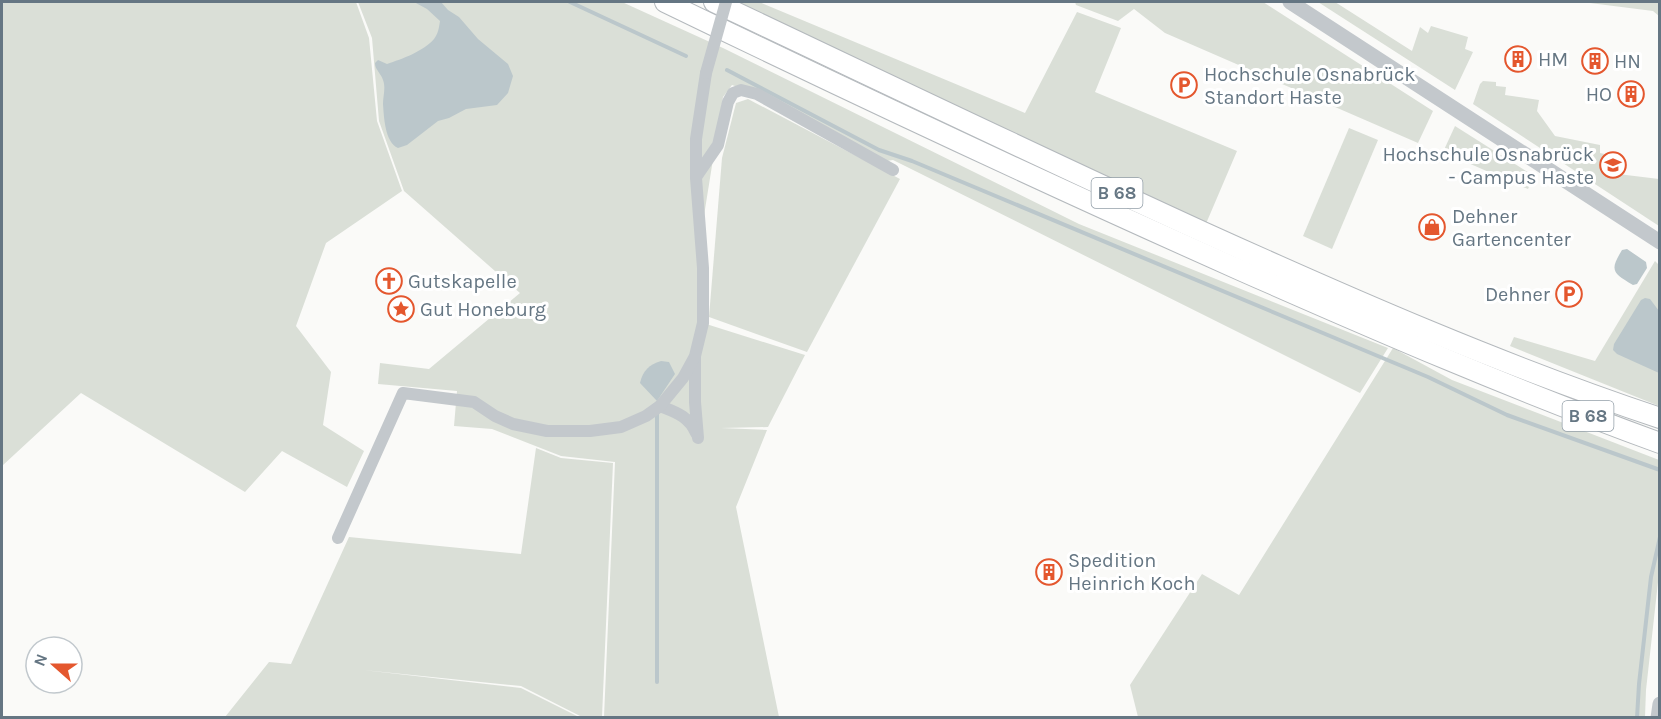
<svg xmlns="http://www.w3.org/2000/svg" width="1661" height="719" font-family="Karla,sans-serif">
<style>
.green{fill:#dadfd7}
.water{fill:#bbc7cb}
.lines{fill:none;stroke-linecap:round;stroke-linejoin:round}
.stream{stroke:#bbc7cb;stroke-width:4}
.trunk-casing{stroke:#b4b9bd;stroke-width:22}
.minor{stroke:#c3c8cc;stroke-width:12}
.tertiary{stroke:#c3c8cc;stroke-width:15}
.trunk{stroke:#fff;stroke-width:20}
.minor-bridge{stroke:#c3c8cc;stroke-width:12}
.labels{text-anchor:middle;stroke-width:6;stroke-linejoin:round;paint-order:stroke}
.shield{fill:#fff;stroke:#939fa8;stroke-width:1.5}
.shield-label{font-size:18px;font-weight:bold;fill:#657683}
.poi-label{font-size:20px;fill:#657683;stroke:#fff;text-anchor:start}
</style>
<rect width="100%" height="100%" fill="#fafaf8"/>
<g class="green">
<path d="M2 2H356L369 38 377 121 402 191 326 243 296 326 331 372 323 425 364 451 347 487 282 451 245 492 81 393 2 466Z"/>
<path d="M358 2H622L723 48 1079 224 1388 348 1360 393 893 160 880 162 757 94 732 85 723 97 698 253 703 323 805 355 768 427 721 428 767 430 736 507 779 717H604L615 462 561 456 492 429 454 426 457 391 378 384 380 363 429 369 520 293 404 191 379 121 372 38Z"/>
<path d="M726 2H759L1025 113 1077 12 1121 28 1095 92 1237 151 1205 226Z"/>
<path d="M1075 2H1263L1433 111 1418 143 1165 33 1134 9 1118 21 1076 5Z"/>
<path d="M1318 2H1335L1412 51 1420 27 1428 33 1431 26 1468 37 1465 49 1473 52 1455 90Z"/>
<path d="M1582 2H1659V16L1653 11Z"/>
<path d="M1483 81 1496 82V86L1506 87 1505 95 1539 100 1537 111 1555 136 1600 145V153L1614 156 1612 168 1619 170 1618 174 1659 179V226L1473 104 1480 84Z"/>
<path d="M748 99 900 179 807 352 709 317 722 158 736 103Z"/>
<path d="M1455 126 1534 176 1528 189 1443 152Z"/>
<path d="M1349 128 1378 140 1332 249 1303 236Z"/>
<path d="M1655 261 1659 265V406L1510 346 1514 337 1595 361Z"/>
<path d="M1393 348 1452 380 1659 460V573L1646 690 1645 717H1138L1130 685 1202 574 1239 595Z"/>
<path d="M536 448 561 458 613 463 602 717H582L521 686 363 670 521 688 579 717H225L269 662 291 664 349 537 521 554Z"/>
</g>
<g class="water">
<path d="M414 2H441L448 10 459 17 478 39 508 64 513 76 508 93 497 105 466 109 449 118 438 121 407 145 398 148C385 142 384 118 383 104 383 96 386 88 383 80 381 73 375 70 375 63L378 60 387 64C402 59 424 51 434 39 438 34 439 28 440 21L427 9Z"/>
<path d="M1627 249 1646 262 1647 268 1637 284 1633 285C1613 273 1609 271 1622 250Z"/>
<path d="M1645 298 1650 299 1659 311V373L1617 354 1613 350 1614 344 1641 300Z"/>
<path d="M661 361 669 362 675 374 657 401 640 383C643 370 649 365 661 361Z"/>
</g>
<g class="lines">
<g class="stream">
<path d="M570 2 686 56"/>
<path d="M727 70 879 150 912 161 1428 377 1507 415 1660 470"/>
<path d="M657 411V682"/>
<path d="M1637 718 1639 684 1651 577 1660 537"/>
</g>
<g class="trunk-casing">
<g id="trunk">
<path d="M665 2C855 94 1047 184 1240 270 1378 331 1517 391 1660 443"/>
<path d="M714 2C877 79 1039 157 1203 232 1353 300 1504 366 1660 418"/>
</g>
</g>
<g class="minor">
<path d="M696 177 718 145 728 102 733 93 741 90 757 94 893 170"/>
<path d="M695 357V402L698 438"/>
<path d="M660 406C675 412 689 416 696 433"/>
<path d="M338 538 403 393 474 402 495 416 513 424 547 431H590L621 427 646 416 660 406 683 378 695 356 703 323V268L696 178V139L706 73"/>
</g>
<g class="tertiary">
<path d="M1290 2 1660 242"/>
<path d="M1658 718 1660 704"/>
</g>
<use href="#trunk" class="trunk"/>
<path class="minor-bridge" d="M706 73 726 2"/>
</g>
<defs>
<g id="building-ring" transform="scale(1.35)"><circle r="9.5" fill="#fff" stroke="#e4572e" stroke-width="1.5"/><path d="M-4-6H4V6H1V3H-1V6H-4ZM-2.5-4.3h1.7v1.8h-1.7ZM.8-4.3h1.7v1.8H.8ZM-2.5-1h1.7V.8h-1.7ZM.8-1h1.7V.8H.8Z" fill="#e4572e"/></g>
<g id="parking-ring" transform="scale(1.35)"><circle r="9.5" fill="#fff" stroke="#e4572e" stroke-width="1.5"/><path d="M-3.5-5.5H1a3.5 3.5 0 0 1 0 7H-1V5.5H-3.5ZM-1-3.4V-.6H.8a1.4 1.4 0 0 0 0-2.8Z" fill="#e4572e"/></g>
<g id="university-ring" transform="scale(1.35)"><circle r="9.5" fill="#fff" stroke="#e4572e" stroke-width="1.5"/><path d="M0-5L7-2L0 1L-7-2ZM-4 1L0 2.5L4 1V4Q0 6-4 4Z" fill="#e4572e"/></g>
<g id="shop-ring" transform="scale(1.35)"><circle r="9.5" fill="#fff" stroke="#e4572e" stroke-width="1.5"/><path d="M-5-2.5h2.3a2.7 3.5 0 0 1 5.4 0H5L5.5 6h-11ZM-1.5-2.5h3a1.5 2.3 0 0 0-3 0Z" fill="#e4572e"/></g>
<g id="church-ring" transform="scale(1.35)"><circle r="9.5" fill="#fff" stroke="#e4572e" stroke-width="1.5"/><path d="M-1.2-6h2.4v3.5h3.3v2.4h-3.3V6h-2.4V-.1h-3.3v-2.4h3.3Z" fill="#e4572e"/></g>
<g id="sight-ring" transform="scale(1.35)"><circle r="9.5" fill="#fff" stroke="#e4572e" stroke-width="1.5"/><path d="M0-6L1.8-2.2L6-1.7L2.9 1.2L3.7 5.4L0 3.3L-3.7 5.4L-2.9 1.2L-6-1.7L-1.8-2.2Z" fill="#e4572e"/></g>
</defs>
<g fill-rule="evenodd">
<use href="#building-ring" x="1518" y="59"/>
<use href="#building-ring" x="1595" y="61"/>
<use href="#parking-ring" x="1184" y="85"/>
<use href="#building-ring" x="1631" y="94"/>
<use href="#university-ring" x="1613" y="165"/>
<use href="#shop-ring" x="1432" y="227"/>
<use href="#church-ring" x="389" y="281"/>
<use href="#parking-ring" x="1569" y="294"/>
<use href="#sight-ring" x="401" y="309"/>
<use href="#building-ring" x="1049" y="572"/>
</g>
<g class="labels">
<g class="shield">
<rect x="1091.5" y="178" width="51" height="30" rx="4.5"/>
<rect x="1562.5" y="401" width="51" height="30" rx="4.5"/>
</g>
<g class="shield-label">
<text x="1117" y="199">B 68</text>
<text x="1588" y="422">B 68</text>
</g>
<g class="poi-label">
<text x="1538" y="66">HM</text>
<text x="1614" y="68">HN</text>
<text x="1204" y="81">Hochschule Osnabrück<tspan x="1204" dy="23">Standort Haste</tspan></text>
<text x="1612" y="101" text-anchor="end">HO</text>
<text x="1594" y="161" text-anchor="end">Hochschule Osnabrück<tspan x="1594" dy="23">- Campus Haste</tspan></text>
<text x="1452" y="223">Dehner<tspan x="1452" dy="23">Gartencenter</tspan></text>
<text x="408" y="288">Gutskapelle</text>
<text x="1550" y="301" text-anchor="end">Dehner</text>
<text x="420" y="316">Gut Honeburg</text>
<text x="1068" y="567">Spedition<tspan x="1068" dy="23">Heinrich Koch</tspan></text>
</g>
</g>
<rect width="1661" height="719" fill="none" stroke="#657683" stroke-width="6"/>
<g transform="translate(54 665) rotate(291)"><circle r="28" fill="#ffffff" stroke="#c1c8cd" stroke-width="1.5"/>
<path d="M0-4.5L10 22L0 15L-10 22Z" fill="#e4572e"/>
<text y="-9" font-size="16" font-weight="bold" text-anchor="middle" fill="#657683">N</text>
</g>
</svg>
